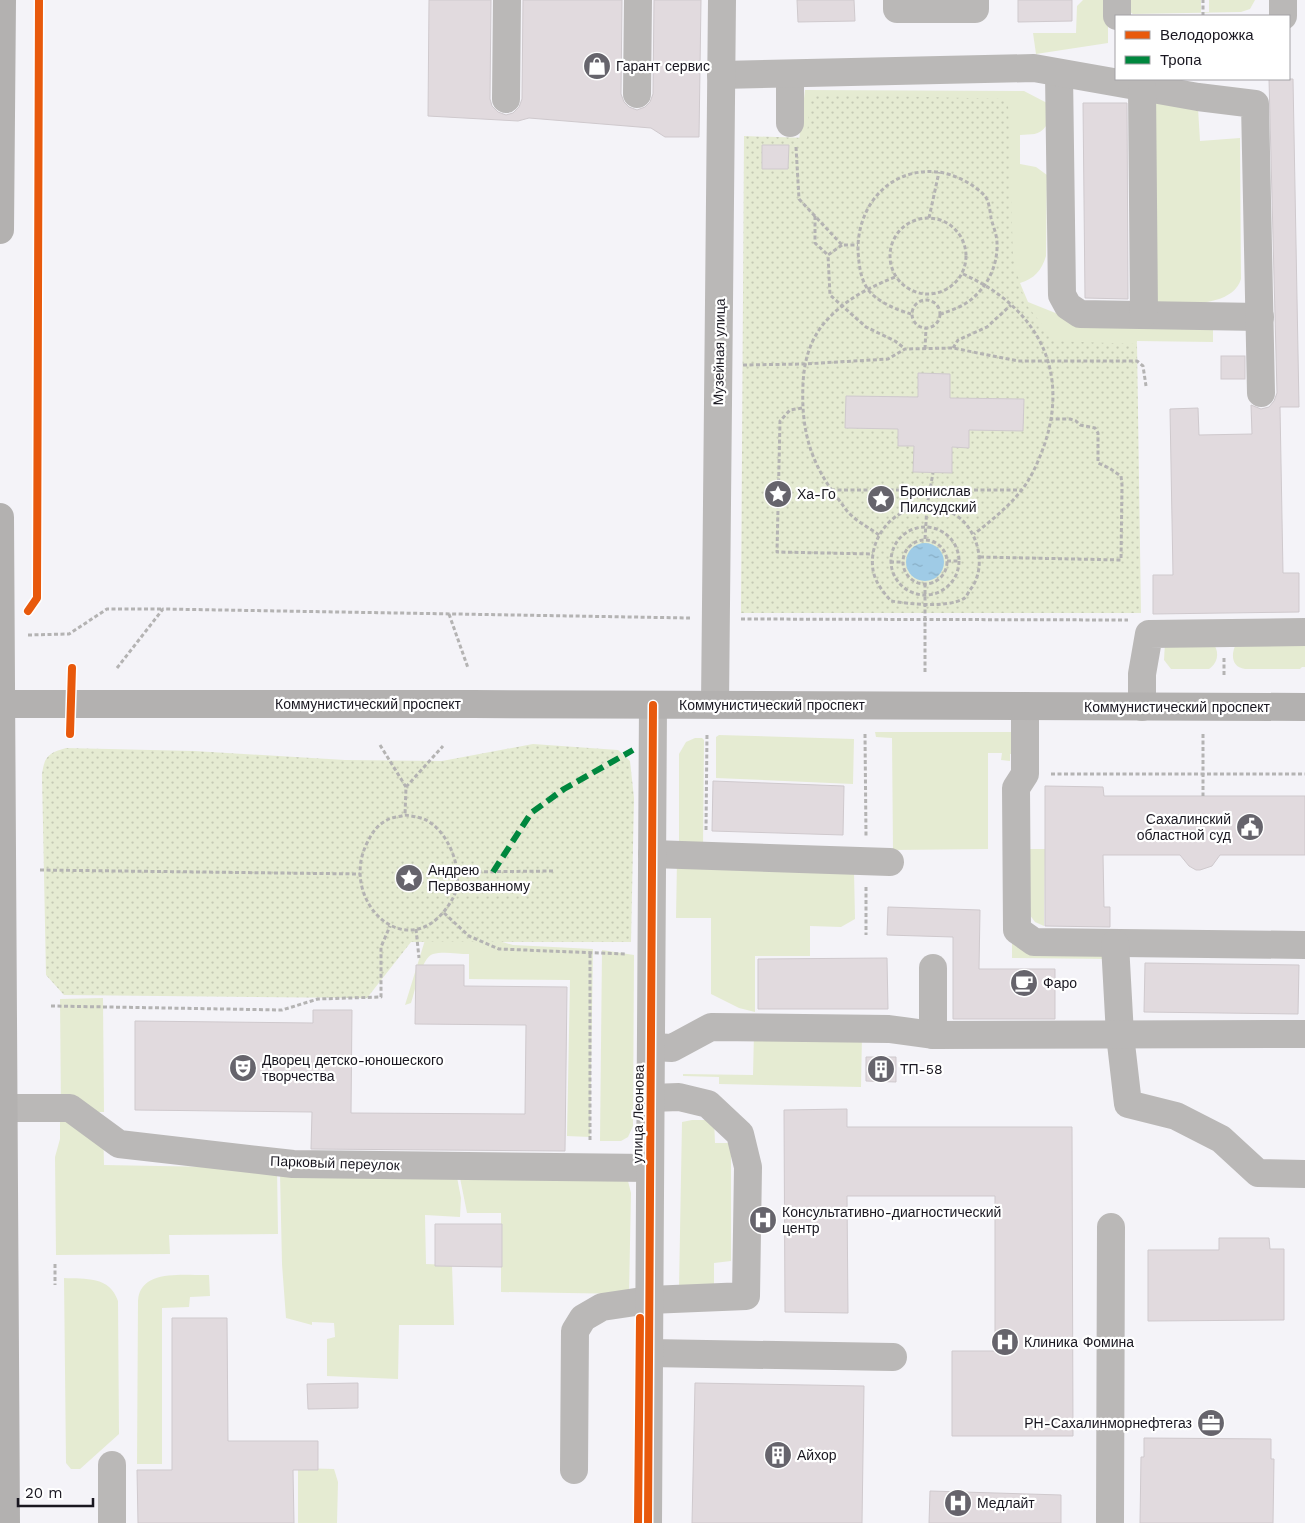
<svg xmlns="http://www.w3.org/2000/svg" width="1305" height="1523" font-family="'Work Sans',sans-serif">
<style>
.grass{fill:#e5ebd2}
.park{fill:url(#park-dots)}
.water{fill:url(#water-ripples)}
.building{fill:#e1dade;stroke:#cfc9cd}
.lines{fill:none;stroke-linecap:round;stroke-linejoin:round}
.path{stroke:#b4b3b3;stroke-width:3;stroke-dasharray:4 2.5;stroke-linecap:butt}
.minor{stroke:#bab8b7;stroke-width:28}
.major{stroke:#b3b1b0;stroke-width:28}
.quiet{stroke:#00873e;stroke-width:6;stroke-dasharray:12 6;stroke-linecap:butt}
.cycleway-casing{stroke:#fff;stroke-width:11}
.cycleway{stroke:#e8590c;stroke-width:8}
.labels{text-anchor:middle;stroke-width:4.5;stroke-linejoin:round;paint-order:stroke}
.poi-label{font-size:14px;fill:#191720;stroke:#fff;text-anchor:start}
.street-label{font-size:14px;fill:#191720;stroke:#fff}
</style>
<defs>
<pattern id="park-dots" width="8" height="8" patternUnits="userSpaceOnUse" patternTransform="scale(1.25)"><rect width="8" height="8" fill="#e5ebd2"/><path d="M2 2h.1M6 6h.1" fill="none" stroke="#c4c9b4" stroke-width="1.8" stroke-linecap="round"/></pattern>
<pattern id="water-ripples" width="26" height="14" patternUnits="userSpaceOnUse" patternTransform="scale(1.25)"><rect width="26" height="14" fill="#9fcbe6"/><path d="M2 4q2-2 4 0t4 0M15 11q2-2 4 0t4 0" fill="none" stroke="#88aec5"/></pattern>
</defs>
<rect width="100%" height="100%" fill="#f4f3f8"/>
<g class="grass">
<path d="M1083 0H1108V43L1036 54 1033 33H1076L1077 6Z"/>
<path d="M1127 0H1201V12H1209V0H1255L1250 9 1241 12 1133 14 1130 12Z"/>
<path d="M805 90 1024 91 1047 103 1046 126C1039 136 1031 134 1020 135V164L1036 167 1047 175 1046 256C1042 270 1034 279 1020 283L1028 302 1073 320H1213V342L1137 341 1136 356 1054 357 827 140 798 149Z"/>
<path d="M1151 96 1198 108 1200 141 1240 138 1241 279C1232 309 1177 304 1153 304Z"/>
<path d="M1305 641V667H1302L1300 669H1245C1232 667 1231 656 1235 646Z"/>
<path d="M1165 642 1214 645C1220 653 1217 664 1209 669H1171L1164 660Z"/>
<path d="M875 732H1012L1017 754H1010V761L1001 760 1002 753H988V849L893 850 892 738 876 737Z"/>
<path d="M719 735 854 739 853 784 716 778V737Z"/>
<path d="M695 738H702L704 740 703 849H679V754L686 742Z"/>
<path d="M1028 849H1045L1044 926 1035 922 1029 914Z"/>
<path d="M677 860 854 871 855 919 841 927 810 926V956H755V1012L739 1008 711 994V918H676Z"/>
<path d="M471 933 513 945 593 949 590 1137 567 1136 570 980 469 979V954C458 954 443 951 433 954 421 958 415 992 411 1003L405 1005 425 940Z"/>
<path d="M1012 937 1111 946V959L1012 958Z"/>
<path d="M602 950 634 955 633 1126 628 1137 621 1141H600Z"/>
<path d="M103 998 104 1112H61L60 999Z"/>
<path d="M754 1033 862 1035 861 1087 719 1084V1077L683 1076V1074L753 1075Z"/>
<path d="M692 1120H714L715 1143H731V1261L714 1263V1293L679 1288 682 1122Z"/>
<path d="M103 1121 104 1165 277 1168 278 1234 169 1235 170 1254 56 1255 55 1157 60 1139V1122Z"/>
<path d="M456 1172 461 1198 460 1217 425 1215 426 1264 452 1265 454 1325H399L398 1379 327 1376V1339L335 1337 334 1323 312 1322V1325L286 1318 282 1264 280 1173Z"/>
<path d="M459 1173 628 1181 631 1193 629 1294 501 1292V1213H467Z"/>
<path d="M209 1275 210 1296 190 1297 189 1307 162 1308V1464H137L138 1301C140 1268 186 1276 209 1275Z"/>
<path d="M64 1278C85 1279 110 1276 118 1301L119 1434 80 1469H71L66 1463Z"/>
<path d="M298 1468 334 1469 338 1482 337 1523H298Z"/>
</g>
<g class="park">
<path d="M810 94 1008 99 1013 257 1025 303 1055 341 1137 344 1141 613H741L744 136 807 138Z"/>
<path d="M533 744 618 750 630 761 634 798 631 942H411L367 998 64 995 46 975 42 775C44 757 48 753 66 748L194 751 345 760 442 761Z"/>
</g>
<circle class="water" cx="925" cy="562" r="19"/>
<g class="building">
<path d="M429 0H491L490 99 492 106 498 112 506 115 513 113 519 107 522 99 523 0H622L621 94 624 102 629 107 637 110 645 107 650 102 653 94 654 0H701L699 137H665L651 128 529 118 518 121 428 116Z"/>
<path d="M797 0H854L855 21 798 22Z"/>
<path d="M1018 0H1072V21L1018 22Z"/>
<path d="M1269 79H1293L1299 407H1280L1283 573H1299V612L1153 614V575H1173L1170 409 1198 408 1199 435 1252 434 1251 405 1261 409 1269 407 1274 401 1277 393Z"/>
<path d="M1083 103H1127L1128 299 1085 298Z"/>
<path d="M762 145H789L788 169H762Z"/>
<rect x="1221" y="356" width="24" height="23"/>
<path d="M918 373 950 374V398L1024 399 1023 431 969 430V448L952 447V473L913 472 914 446H898V429L845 428 846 396 918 397Z"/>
<path d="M713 781 844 786 843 835 712 831Z"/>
<path d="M1045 786 1103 787 1104 796H1305V855H1220L1212 866 1200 870H1196L1189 866 1180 855H1103L1104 907H1110V927L1045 926Z"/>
<path d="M888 907 980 910 979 969H1055V1019H953V937L887 935Z"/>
<path d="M887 958 888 1009H758V959Z"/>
<path d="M1145 963 1299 965 1298 1014 1144 1012Z"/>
<path d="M416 965H464V986L567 987 565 1151 311 1149 312 1112 135 1110V1021L313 1023V1010H352L351 1113 525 1114 526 1025 415 1024Z"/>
<path d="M866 1057H896V1082L866 1081Z"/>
<path d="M847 1109V1127H1072L1073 1436H952V1351H995V1196H847L848 1313 785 1312 784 1110Z"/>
<path d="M435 1224H502V1267L435 1266Z"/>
<path d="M1219 1238H1269L1270 1249H1284V1320L1148 1321V1250H1219Z"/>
<path d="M172 1318H227L228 1441H318V1470H293L294 1523H138L137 1470H172Z"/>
<path d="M358 1383V1408L308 1409 307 1384Z"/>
<path d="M695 1383 864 1386 862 1523H692Z"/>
<path d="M1144 1438 1271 1439V1459H1274L1273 1523H1140L1141 1457H1144Z"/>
<path d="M930 1491 1061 1495V1523H929Z"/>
</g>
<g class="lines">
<g class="path">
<path d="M1203 16V0"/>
<path d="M796 147 799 199 842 245H858"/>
<path d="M815 216V243L828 255"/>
<circle cx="928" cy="256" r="38"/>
<path d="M929 218 939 172"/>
<path d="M842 245 828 255 830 295 866 327 895 341 904 348"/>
<path d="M963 274C1034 306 1070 366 1045 443 1039 460 1032 477 1021 491 1007 508 991 521 974 534"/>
<circle cx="926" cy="314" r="14"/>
<path d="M911 314C897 310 875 301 867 288 860 277 859 264 858 251 857 205 890 167 938 172 954 174 974 184 985 196 989 201 990 211 991 218 993 226 997 235 997 243 998 263 989 284 974 297 965 306 952 310 941 314"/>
<path d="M953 348 958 340 987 327 1011 305"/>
<path d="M925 349 926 328"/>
<path d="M743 365 804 364 888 359 905 349 953 348 1018 361H1137L1143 366 1146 386"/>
<path d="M802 408 790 410 780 421 777 552 873 554"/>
<path d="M831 490H1021"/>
<path d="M927 506C939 509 953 511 962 520 980 537 986 570 970 590 968 593 966 598 963 599 946 608 909 604 891 601 883 592 875 582 873 570 869 545 884 519 908 510 913 507 921 507 927 506Z"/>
<circle cx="925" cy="561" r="34"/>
<path d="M879 535C870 528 859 523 851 515 846 511 843 505 839 500 810 463 801 430 803 384 804 361 810 339 826 321 846 299 868 288 895 277"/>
<path d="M925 539 927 506 933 473"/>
<circle cx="925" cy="562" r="22"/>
<path d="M980 557 1121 560 1122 485 1121 476 1109 468 1098 463V433L1095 428 1080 425 1076 421 1070 419H1051"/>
<path d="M947 561H960"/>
<path d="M890 562H902"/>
<path d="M449 614 468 668"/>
<path d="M741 619 1128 620"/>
<path d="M28 635 69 634 107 609H162"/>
<path d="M117 668 163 609 690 618"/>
<path d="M925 672V585"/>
<path d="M1224 675V658"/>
<path d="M865 734 866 836"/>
<path d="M1203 734V796"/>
<path d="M380 745 406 787 405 815"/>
<path d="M1051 774H1305"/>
<path d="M406 787 443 746"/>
<path d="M405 815C411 816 418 817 424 819 449 830 466 874 453 898 412 972 337 903 367 843 372 833 377 825 387 820 392 817 399 817 405 815Z"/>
<path d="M706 830 707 733"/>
<path d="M40 870 360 874"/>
<path d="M458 872 553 871"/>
<path d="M866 887V935"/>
<path d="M444 913 469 936 499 949 625 954"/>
<path d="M416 929 419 958"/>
<path d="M590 954V1141"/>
<path d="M51 1006 282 1010 318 999 381 997V947L390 926"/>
<path d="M55 1264V1285"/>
</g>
<g class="minor">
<path d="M897 0V9H975V0"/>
<path d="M1283 0V16"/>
<path d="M1117 16V0"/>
<path d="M1059 73 1062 295 1068 306 1080 314 1260 317"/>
<path d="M790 74V123"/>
<path d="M721 75 1034 68 1198 97 1255 104 1261 393"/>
<path d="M1142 87 1144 314"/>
<path d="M637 94 638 0"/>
<path d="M506 99 507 0"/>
<path d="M715 705 722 0"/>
<path d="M1025 706V774L1016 788 1017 930 1034 942 1305 945"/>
<path d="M1142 707V674L1149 634 1305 632"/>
<path d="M652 854 890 862"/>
<path d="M1115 944 1120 1035 1128 1104 1176 1116 1221 1139 1258 1173 1305 1174"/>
<path d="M933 968V1035"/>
<path d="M652 1047 672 1048 711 1027 889 1029 933 1035 1305 1034"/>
<path d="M3 1108H70L119 1144 293 1164 650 1168"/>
<path d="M649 1353 893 1357"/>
<path d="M112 1465V1523"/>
<path d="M574 1470 575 1331 583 1318 602 1307 649 1300 746 1296 748 1167 740 1134 708 1104 679 1097 651 1098"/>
<path d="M648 1523 653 705"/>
<path d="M1110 1523 1111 1227"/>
</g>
<g class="major">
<path d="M0 230 2 0"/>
<path d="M0 517 6 1523"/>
<path d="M0 704H473L1305 707"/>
</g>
<path class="quiet" d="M493 872 531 813 564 789 633 750"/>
<g class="cycleway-casing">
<g id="cycleway">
<path d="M28 611 37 598 39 0"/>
<path d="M70 734 72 668"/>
<path d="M638 1523 640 1318"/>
<path d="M648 1523 653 705"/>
</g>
</g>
<use href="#cycleway" class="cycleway"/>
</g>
<defs>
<g id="shop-disc" transform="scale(1.4375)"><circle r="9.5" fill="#66646c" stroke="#fff"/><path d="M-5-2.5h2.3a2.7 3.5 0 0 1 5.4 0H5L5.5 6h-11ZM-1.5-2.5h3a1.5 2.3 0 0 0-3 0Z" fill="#fff"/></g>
<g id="sight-disc" transform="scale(1.4375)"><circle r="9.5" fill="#66646c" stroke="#fff"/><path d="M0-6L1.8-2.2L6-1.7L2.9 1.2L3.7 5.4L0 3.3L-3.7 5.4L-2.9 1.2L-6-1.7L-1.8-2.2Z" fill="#fff"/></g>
<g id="civic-disc" transform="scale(1.4375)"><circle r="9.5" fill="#66646c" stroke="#fff"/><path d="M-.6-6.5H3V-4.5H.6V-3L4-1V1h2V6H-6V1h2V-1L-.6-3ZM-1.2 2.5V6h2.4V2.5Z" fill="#fff"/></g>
<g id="cafe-disc" transform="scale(1.4375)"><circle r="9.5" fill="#66646c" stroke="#fff"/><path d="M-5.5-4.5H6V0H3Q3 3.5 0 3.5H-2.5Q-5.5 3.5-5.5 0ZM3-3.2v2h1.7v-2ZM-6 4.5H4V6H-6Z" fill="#fff"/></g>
<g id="theatre-disc" transform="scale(1.4375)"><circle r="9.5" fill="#66646c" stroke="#fff"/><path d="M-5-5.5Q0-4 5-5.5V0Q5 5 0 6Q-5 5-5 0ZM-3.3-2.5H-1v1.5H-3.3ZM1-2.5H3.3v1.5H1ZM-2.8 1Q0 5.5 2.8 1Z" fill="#fff"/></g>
<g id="building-disc" transform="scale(1.4375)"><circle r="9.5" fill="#66646c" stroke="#fff"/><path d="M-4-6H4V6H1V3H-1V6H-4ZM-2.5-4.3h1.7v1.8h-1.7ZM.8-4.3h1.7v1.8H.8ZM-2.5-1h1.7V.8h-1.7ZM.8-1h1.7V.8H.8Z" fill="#fff"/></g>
<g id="hospital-disc" transform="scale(1.4375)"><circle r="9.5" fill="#66646c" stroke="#fff"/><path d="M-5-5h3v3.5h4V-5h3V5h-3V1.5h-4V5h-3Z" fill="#fff"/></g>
<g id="office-disc" transform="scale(1.4375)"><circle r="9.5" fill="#66646c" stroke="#fff"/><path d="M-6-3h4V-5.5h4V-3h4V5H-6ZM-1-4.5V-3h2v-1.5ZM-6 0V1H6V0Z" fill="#fff"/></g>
</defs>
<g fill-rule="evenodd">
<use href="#shop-disc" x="597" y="66"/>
<use href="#sight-disc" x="778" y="494"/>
<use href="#sight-disc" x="881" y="499"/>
<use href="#civic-disc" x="1250" y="827"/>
<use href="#sight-disc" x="409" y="878"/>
<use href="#cafe-disc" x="1024" y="983"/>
<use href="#theatre-disc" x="243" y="1068"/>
<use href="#building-disc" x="881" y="1069"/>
<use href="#hospital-disc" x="763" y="1220"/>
<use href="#hospital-disc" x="1005" y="1342"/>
<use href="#office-disc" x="1211" y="1423"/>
<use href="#building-disc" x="778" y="1455"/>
<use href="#hospital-disc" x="958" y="1503"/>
</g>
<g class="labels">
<g class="poi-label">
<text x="616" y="71">Гарант сервис</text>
<text x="900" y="496">Бронислав<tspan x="900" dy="16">Пилсудский</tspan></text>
<text x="797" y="499">Ха-Го</text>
<text x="1231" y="824" text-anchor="end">Сахалинский<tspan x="1231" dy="16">областной суд</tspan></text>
<text x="428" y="875">Андрею<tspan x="428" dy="16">Первозванному</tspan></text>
<text x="1043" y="988">Фаро</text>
<text x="262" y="1065">Дворец детско-юношеского<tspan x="262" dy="16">творчества</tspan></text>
<text x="900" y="1074">ТП-58</text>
<text x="782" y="1217">Консультативно-диагностический<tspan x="782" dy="16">центр</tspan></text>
<text x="1024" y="1347">Клиника Фомина</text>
<text x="1192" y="1428" text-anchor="end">РН-Сахалинморнефтегаз</text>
<text x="797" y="1460">Айхор</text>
<text x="977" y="1508">Медлайт</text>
</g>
<g class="street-label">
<text transform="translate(719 352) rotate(-89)" y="5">Музейная улица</text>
<text x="368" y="709">Коммунистический проспект</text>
<text x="772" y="710">Коммунистический проспект</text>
<text x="1177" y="712">Коммунистический проспект</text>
<text transform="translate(638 1114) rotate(-89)" y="5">улица Леонова</text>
<text transform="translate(335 1163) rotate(2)" y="5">Парковый переулок</text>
</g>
</g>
<rect x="1115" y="15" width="175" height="65" fill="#ffffff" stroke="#a3a2a6"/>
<rect x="1125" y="31" width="25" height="8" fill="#e8590c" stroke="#a3a2a6"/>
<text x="1160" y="40" font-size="15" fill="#191720">Велодорожка</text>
<rect x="1125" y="56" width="25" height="8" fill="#00873e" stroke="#a3a2a6"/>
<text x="1160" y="65" font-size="15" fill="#191720">Тропа</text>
<path d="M18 1498v8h75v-8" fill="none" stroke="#191720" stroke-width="2.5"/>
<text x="25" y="1498" font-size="15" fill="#191720" stroke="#ffffff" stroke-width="4" paint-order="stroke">20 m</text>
</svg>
